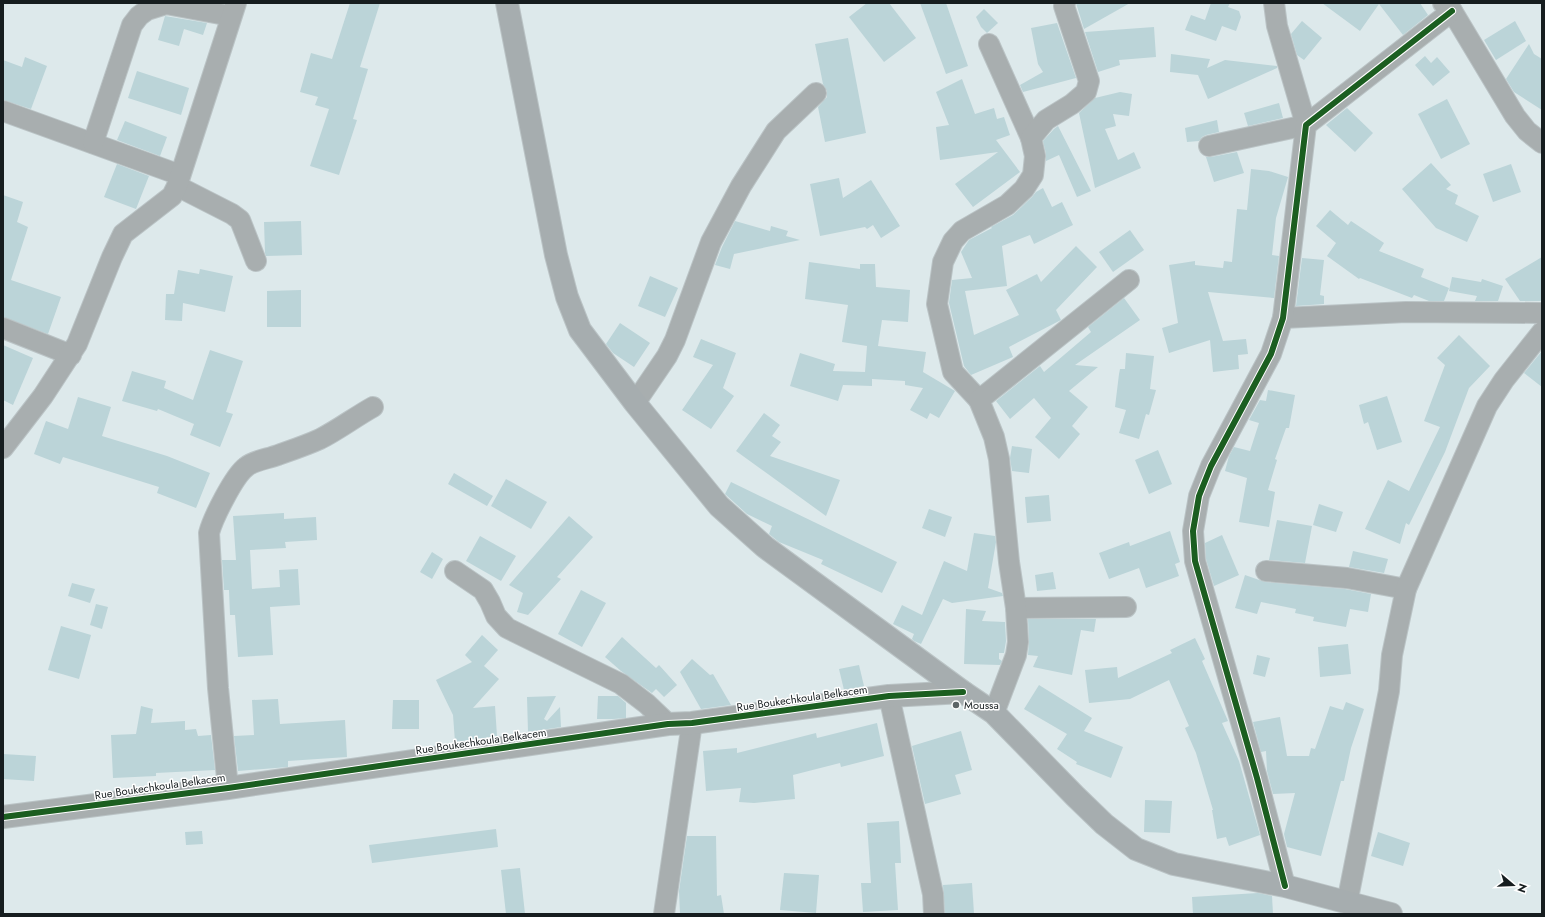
<svg xmlns="http://www.w3.org/2000/svg" width="1545" height="917" font-family="Jost,sans-serif">
<style>
.building{fill:#bbd4d8}
.lines{fill:none;stroke-linecap:round;stroke-linejoin:round}
.minor-casing{stroke:#bac3c5;stroke-width:22}
.tertiary-casing{stroke:#bac3c5;stroke-width:24}
.secondary-casing{stroke:#bac3c5;stroke-width:24}
.minor{stroke:#a8aeaf;stroke-width:20}
.tertiary{stroke:#a8aeaf;stroke-width:22}
.secondary{stroke:#a6adaf;stroke-width:22}
.cycleway-casing{stroke:#fff;stroke-width:8}
.cycleway{stroke:#1b5e20;stroke-width:6}
.poi-dot{fill:#5c6466;stroke:#fff;stroke-width:1.5}
.labels{text-anchor:middle;stroke-width:3;stroke-linejoin:round;paint-order:stroke}
.street-label{font-size:11px;fill:#161d1f;stroke:#fff}
.poi-label{font-size:11px;fill:#161d1f;stroke:#fff;text-anchor:start}
</style>
<rect width="100%" height="100%" fill="#dde9eb"/>
<g class="building">
<path d="M350 3H380L360 67 368 69 353 119 357 120 339 175 310 166 329 109 315 105 318 97 300 92 311 53 332 59Z"/>
<path d="M867 3H889L916 38 884 62 849 17Z"/>
<path d="M920 3H946L968 66 946 74Z"/>
<path d="M1076 3H1130L1084 29Z"/>
<path d="M1211 3H1230L1228 7 1239 11 1241 17 1236 31 1222 26 1216 41 1185 30 1191 15 1205 20Z"/>
<path d="M1322 3H1420L1428 15 1403 35 1379 4 1360 31Z"/>
<path d="M984 9 998 23 987 33 981 27 976 17Z"/>
<path d="M165 16 207 23 203 35 184 29 179 46 158 40Z"/>
<path d="M1302 21 1322 38 1304 60 1297 55 1291 34Z"/>
<path d="M1515 21 1526 41 1496 60 1484 40Z"/>
<path d="M1057 23 1076 78 1023 92 1020 85 1043 72 1038 64 1031 28Z"/>
<path d="M1154 27 1156 57 1119 60 1120 65 1098 72 1085 32Z"/>
<path d="M848 38 866 133 825 142 818 107 827 97V91L823 84 815 44Z"/>
<path d="M1529 44 1534 54 1542 59V110L1514 92 1506 79Z"/>
<path d="M1171 54 1210 59 1207 68 1225 60 1277 66V68L1208 99 1198 75 1170 72Z"/>
<path d="M1425 56 1431 63 1437 57 1450 72 1433 86 1415 65Z"/>
<path d="M25 57 47 66 31 109 3 100V60L22 67Z"/>
<path d="M137 71 189 88 181 115 128 98Z"/>
<path d="M962 79 975 114 994 108 997 119 1004 117 1010 135 996 140 1020 172 973 207 955 184 998 152 940 160 936 127 949 125 936 92Z"/>
<path d="M1120 92 1132 94 1129 116 1113 114 1116 126 1105 129 1118 160 1134 152 1141 168 1095 188 1079 113 1095 98Z"/>
<path d="M1447 99 1470 144 1441 159 1418 114Z"/>
<path d="M1279 103 1283 118 1248 126 1244 113Z"/>
<path d="M1347 108 1373 133 1355 152 1326 125Z"/>
<path d="M1217 120 1219 132 1206 135 1202 137 1199 141 1187 142 1185 128Z"/>
<path d="M125 121 167 137 160 156 117 140Z"/>
<path d="M1058 126 1091 191 1077 197 1059 155 1046 161V154L1043 141 1054 129Z"/>
<path d="M1237 152 1244 173 1214 182 1206 157H1211Z"/>
<path d="M1431 163 1451 185 1446 189 1458 195 1455 204 1479 216 1467 242 1436 228 1402 189Z"/>
<path d="M117 164 149 176 136 209 104 197Z"/>
<path d="M1511 164 1521 192 1493 202 1483 174Z"/>
<path d="M1251 169 1269 171 1288 177 1276 218 1272 255 1279 256 1274 298 1208 292 1223 341 1246 339 1248 354 1238 355 1239 369 1213 372 1210 340 1169 353 1162 328 1178 323 1169 265 1195 261V265L1223 268 1224 261 1232 262 1237 209 1247 210Z"/>
<path d="M839 178 843 198 871 180 900 226 881 238 873 225 867 229 865 227 820 236 810 184Z"/>
<path d="M1043 188 1052 207 1062 202 1073 225 1034 244 1030 235 1002 246 1007 286 965 291 974 335 1019 315 1006 290 1037 274 1041 282 1076 246 1097 267 1056 310 1061 320 1009 347 1013 357 971 375 964 366 949 303 952 280 972 278 961 252 969 240 992 228 991 227 1013 215 1032 197 1036 192Z"/>
<path d="M3 195 23 202 17 222 28 227 11 280 61 297 48 334 3 317Z"/>
<path d="M1330 210 1348 225 1351 221 1384 243 1379 251 1424 269 1421 277 1449 288 1444 301H1429L1414 295 1412 298 1360 278 1359 279 1327 256 1336 243 1316 226Z"/>
<path d="M301 221 302 255 266 256 265 253 264 222Z"/>
<path d="M735 221 770 231 771 226 788 231 786 236 800 240 734 254 730 269 715 265 722 247Z"/>
<path d="M1130 230 1144 250 1113 272 1099 252Z"/>
<path d="M1542 257V300L1540 301H1520L1505 279Z"/>
<path d="M1302 258 1324 260 1320 295 1324 296V304L1296 306Z"/>
<path d="M809 262 860 269V264H875L876 287 910 290 908 322 882 320 878 346 926 352 923 372 955 391 939 418 930 413 927 419 910 410 923 388 905 385V381L872 379V386L843 385 838 401 790 386 800 353 835 364 833 371 865 372 867 346 842 342 848 305 805 299Z"/>
<path d="M200 269 233 276 225 312 183 303 182 321 165 320 166 294H174L178 270 199 274Z"/>
<path d="M650 276 678 288 665 317 638 306Z"/>
<path d="M1452 277 1481 282 1482 279 1503 286 1498 301H1475L1477 296 1449 291Z"/>
<path d="M301 290V327H267V291Z"/>
<path d="M1124 298 1140 320 1075 365 1098 367 1069 391 1088 407 1072 426 1080 434 1059 459 1035 437 1051 418 1034 398 1010 419 996 401 1040 366 1044 372 1091 332 1088 327Z"/>
<path d="M620 323 650 343 634 367 613 353 606 344Z"/>
<path d="M1459 335 1490 366 1469 388 1445 452 1409 525 1406 523 1400 544 1365 529 1388 480 1409 491 1440 427 1424 421 1445 365 1437 358Z"/>
<path d="M701 339 736 353 723 388 734 396 711 429 682 410 713 365 693 357Z"/>
<path d="M3 345 33 358 13 405 3 400Z"/>
<path d="M210 350 243 361 226 412 233 414 220 447 190 435 194 424 158 409 157 411 122 401 132 371 166 381 164 388 193 400Z"/>
<path d="M1542 351V387L1524 373Z"/>
<path d="M1126 353 1154 356 1150 389 1156 390 1149 415 1146 414 1139 439 1119 433 1126 410 1115 407 1119 374 1120 369H1125Z"/>
<path d="M1268 390 1295 395 1289 428H1286L1275 459 1277 460 1268 490 1275 492 1269 527 1239 522 1247 478 1225 471 1229 456 1234 447 1250 451 1259 423 1249 420 1260 400 1266 401Z"/>
<path d="M1387 396 1402 442 1377 450 1368 422 1364 424 1359 405Z"/>
<path d="M78 397 111 407 102 436 167 456 210 473 196 508 157 493 159 487 63 457 60 464 34 454 46 421 68 429Z"/>
<path d="M764 413 780 425 772 436 781 442 770 456 840 480 826 516 736 451Z"/>
<path d="M1012 446 1032 449 1029 473 1012 471 1010 458Z"/>
<path d="M1158 450 1172 484 1149 494 1135 460Z"/>
<path d="M454 473 493 496 487 506 448 484Z"/>
<path d="M506 479 547 502 531 529 491 506Z"/>
<path d="M731 482 897 562 882 593 821 564 823 560 779 542 769 534 772 526 747 514 725 494Z"/>
<path d="M1049 495 1051 521 1027 523 1025 497Z"/>
<path d="M1319 504 1343 512 1336 532 1313 525Z"/>
<path d="M929 509 952 517 945 537 922 528Z"/>
<path d="M284 513V519L316 517 317 540 285 542 286 548 250 550 252 589 280 587 279 570 298 569 300 605 270 607 273 655 238 657 235 615H230L229 590H224L222 560H236L233 516Z"/>
<path d="M569 516 593 537 557 577 561 579 528 615 517 612 523 593 509 585Z"/>
<path d="M1277 520 1312 526 1305 563 1269 560Z"/>
<path d="M1170 531 1180 562 1175 564 1179 576 1146 588 1139 568 1109 579 1099 553 1129 542 1130 546Z"/>
<path d="M974 533 995 536 996 542 988 588 1002 593 1003 596 952 603 943 599 921 644 914 641 912 639 914 634 893 624 902 605 922 615 944 561 967 571Z"/>
<path d="M1222 535 1239 575 1214 586 1206 559 1205 543Z"/>
<path d="M480 536 516 556 501 581 466 561Z"/>
<path d="M1353 551 1388 559 1384 573 1349 567Z"/>
<path d="M432 552 443 559 432 579 420 572Z"/>
<path d="M1053 572 1056 589 1037 591 1035 575Z"/>
<path d="M1245 575 1265 582 1345 589 1371 594 1368 612 1350 609 1346 627 1313 621 1314 617 1295 613 1296 609 1261 602 1257 614 1235 608Z"/>
<path d="M72 583 95 589 90 603 68 596Z"/>
<path d="M581 590 606 603 582 647 558 634Z"/>
<path d="M96 604 108 607 102 629 90 625Z"/>
<path d="M966 609 986 611 982 621 1005 622 1006 641 1004 653H999V659L1002 661 1000 665 964 664Z"/>
<path d="M1028 619H1096L1094 632 1081 630 1072 675 1033 667 1038 656 1028 655 1029 641Z"/>
<path d="M61 626 91 635 79 679 48 670Z"/>
<path d="M482 635 498 650 484 666 499 679 473 708 495 706 497 736 455 742 453 715 436 680 472 662 465 655Z"/>
<path d="M622 637 656 668 659 665 677 685 664 697 656 689 652 693 621 671 605 657Z"/>
<path d="M1195 638 1205 659 1202 661 1228 721 1222 723 1239 761 1260 835 1229 846 1226 837 1217 839 1212 810H1213L1196 753 1185 728 1189 726 1169 680 1130 699 1089 703 1085 670 1117 667 1118 678 1172 653 1170 650Z"/>
<path d="M1348 644 1351 674 1320 677 1318 647Z"/>
<path d="M1257 655 1270 658 1265 677 1253 674Z"/>
<path d="M692 659 710 675 713 674 731 705 701 709 680 672Z"/>
<path d="M859 665 864 686 844 690 839 669Z"/>
<path d="M1039 685 1092 718 1084 731 1123 747 1111 778 1076 764 1077 762 1057 749 1067 734 1024 709Z"/>
<path d="M556 696 544 719 547 721 560 707 561 727 528 732 527 697Z"/>
<path d="M598 696H618L626 703V718L613 719H597Z"/>
<path d="M278 699 280 724 345 720 347 757 288 761V767L238 771 234 736 254 735 252 700Z"/>
<path d="M393 700H419V729H392Z"/>
<path d="M1346 702 1364 709 1351 748 1344 781H1341L1321 856 1287 847 1284 834 1295 793 1273 794 1267 771 1266 751 1261 752 1253 722 1280 717 1287 756H1309L1311 748 1315 749 1330 706 1343 710Z"/>
<path d="M141 706 153 709 151 723 185 721V730L196 729 198 736 211 735 215 770 156 773V776L113 778 111 735 136 734Z"/>
<path d="M877 723 884 756 841 767 840 763 793 775 795 799 754 803 739 802 741 788 706 791 703 751 737 748V753L816 733 817 738Z"/>
<path d="M961 731 972 770 955 775 961 794 925 804 912 746Z"/>
<path d="M3 754 36 756 34 781 3 779Z"/>
<path d="M1145 800 1172 801 1170 833 1144 832Z"/>
<path d="M899 821 901 863H895L898 910 863 912 861 883H871L867 823Z"/>
<path d="M496 829 498 847 372 863 369 845Z"/>
<path d="M202 831 203 844 186 845 185 832Z"/>
<path d="M1378 832 1410 843 1403 866 1371 856Z"/>
<path d="M687 836H716L717 896 721 895 724 914H680L679 891Z"/>
<path d="M520 868 525 914H506L501 870Z"/>
<path d="M784 873 819 875 816 913 780 910Z"/>
<path d="M972 883 974 914H945L943 885Z"/>
<path d="M1258 893 1272 896 1273 914H1193L1192 897Z"/>
</g>
<g class="lines">
<g class="minor-casing">
<g id="minor">
<path d="M1443 3 1452 11 1515 116 1527 131 1542 143"/>
<path d="M989 44 1031 138"/>
<path d="M3 111 180 175"/>
<path d="M93 143 132 25 139 16 147 10 166 4 231 16"/>
<path d="M1209 146 1306 125 1277 26 1274 3"/>
<path d="M177 186 232 214 240 220 256 261"/>
<path d="M1283 318 1406 312 1542 313"/>
<path d="M3 328 71 355"/>
<path d="M979 400 953 372 937 304 943 262 953 241 962 231 1007 205 1024 189 1033 175 1035 156 1031 138 1046 120 1072 104 1086 92 1089 81 1064 6 1065 3"/>
<path d="M635 403 667 356 675 340 711 242 741 186 776 131 816 93"/>
<path d="M3 448 43 396 77 344 112 257 123 234 172 196 177 186 236 3"/>
<path d="M455 571 483 590 490 602 496 616 507 628 621 684 647 704 668 724"/>
<path d="M1266 571 1347 578 1406 589"/>
<path d="M1016 608 1126 607"/>
<path d="M889 696 933 894 934 914"/>
<path d="M994 713 1016 655 1018 642 1016 608 1009 562 999 459 994 437 979 400 1129 280"/>
<path d="M228 788 218 688 209 533C213 518 234 476 246 467 254 460 268 459 278 455 292 450 307 445 320 439 338 430 355 417 373 407"/>
<path d="M1285 886 1257 778 1195 561 1193 531 1199 496 1211 466 1271 354 1283 318 1306 125 1452 11"/>
<path d="M1347 903 1389 691 1392 655 1406 589 1487 406 1504 380 1542 332"/>
<path d="M664 914 692 723"/>
</g>
</g>
<g class="tertiary-casing">
<path id="tertiary" d="M3 817 228 788 668 724 692 723 889 696 963 692"/>
</g>
<g class="secondary-casing">
<path id="secondary" d="M507 3 556 255 567 297 580 330 635 403 719 506 765 547 963 692 994 713 1075 796 1104 824 1136 849 1174 864 1285 886 1391 914"/>
</g>
<use href="#minor" class="minor"/>
<use href="#tertiary" class="tertiary"/>
<use href="#secondary" class="secondary"/>
<g class="cycleway-casing">
<g id="cycleway">
<path d="M3 817 228 788 668 724 692 723 889 696 963 692"/>
<path d="M1285 886 1257 778 1195 561 1193 531 1199 496 1211 466 1271 354 1283 318 1306 125 1452 11"/>
</g>
</g>
<use href="#cycleway" class="cycleway"/>
</g>
<circle class="poi-dot" cx="956" cy="705" r="4"/>
<g class="labels">
<g class="street-label">
<text transform="translate(802 698) rotate(-8)" y="4">Rue Boukechkoula Belkacem</text>
<text transform="translate(481 741) rotate(-8)" y="4">Rue Boukechkoula Belkacem</text>
<text transform="translate(160 786) rotate(-8)" y="4">Rue Boukechkoula Belkacem</text>
</g>
<g class="poi-label">
<text x="964" y="709">Moussa</text>
</g>
</g>
<rect width="1545" height="917" fill="none" stroke="#161d1f" stroke-width="8"/>
<g transform="translate(1513 885) rotate(109)" stroke="#ffffff" stroke-width="3" paint-order="stroke">
<path d="M0-3L7 15L0 10L-7 15Z" fill="#161d1f"/>
<text y="-6" font-size="11" font-weight="bold" text-anchor="middle" fill="#161d1f">N</text>
</g>
</svg>
